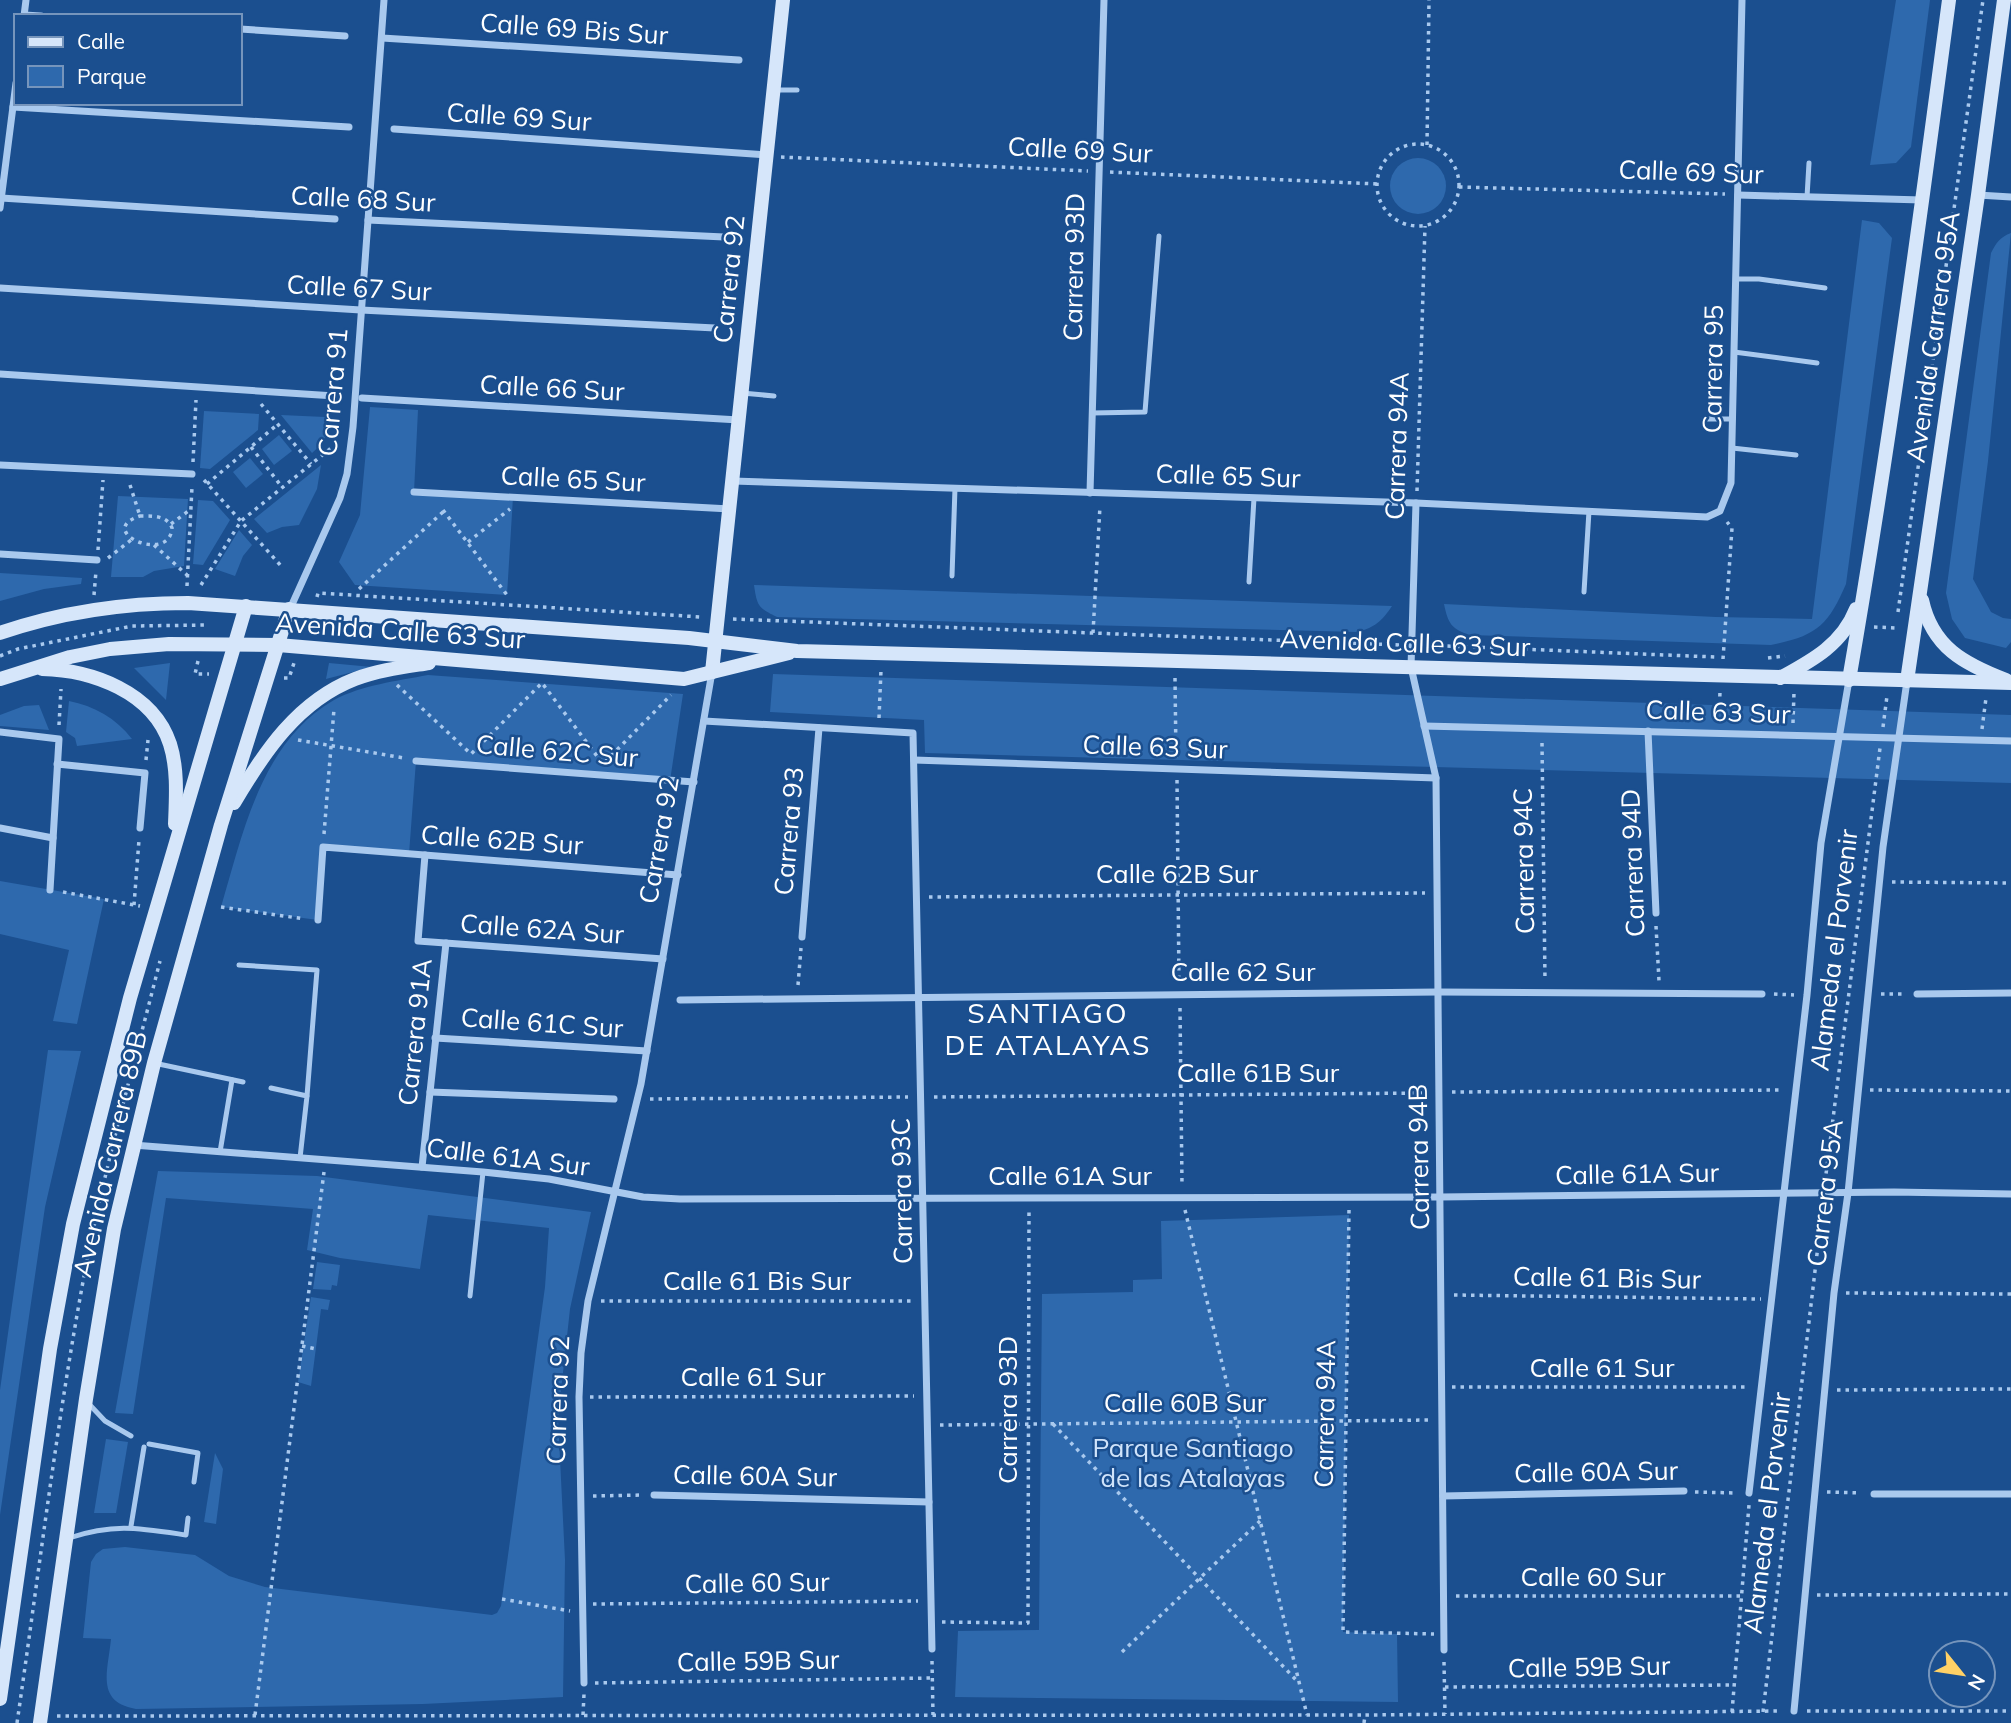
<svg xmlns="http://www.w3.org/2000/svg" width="2011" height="1723" font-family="Mulish,sans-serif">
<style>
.green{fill:#2e69ad}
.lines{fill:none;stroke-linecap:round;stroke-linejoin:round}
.path{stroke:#a9c9ee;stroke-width:3.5;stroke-dasharray:3.5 5;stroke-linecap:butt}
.lane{stroke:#a9c9ee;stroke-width:5}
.street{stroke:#a9c9ee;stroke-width:7}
.secondary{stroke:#d6e6fa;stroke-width:14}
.labels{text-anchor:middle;stroke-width:5;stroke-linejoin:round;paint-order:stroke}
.street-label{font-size:26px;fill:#fff;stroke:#1b4f8f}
.park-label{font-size:26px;fill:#cfe3fa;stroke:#1b4f8f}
.neighbourhood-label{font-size:28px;letter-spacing:2px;fill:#fff;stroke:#1b4f8f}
</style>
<rect width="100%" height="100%" fill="#1b4f8f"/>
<g class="green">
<path d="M1896 0H1930L1911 147 1896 163 1870 165Z"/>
<circle cx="1418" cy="186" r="28"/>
<path d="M1862 220 1879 223 1892 238 1846 584C1828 626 1816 636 1771 645L1470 635C1451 629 1448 623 1444 604L1716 617 1812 619Z"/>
<path d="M2011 233 1988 461 1973 579 1991 612 2003 618 2011 619V642L2006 648 1965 638 1952 619 1946 593 1991 253C1996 243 2000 237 2011 233Z"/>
<path d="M370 407 418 410 414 492 513 497 507 595 355 585 339 562 360 515Z"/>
<path d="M204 411 259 414 258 430 210 469 200 468Z"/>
<path d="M281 415 325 417V441L312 453Z"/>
<path d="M279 435 292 451 274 465 262 449Z"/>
<path d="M250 458 263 474 246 488 233 472Z"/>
<path d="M321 465 317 489 299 525 282 527 267 533 254 519Z"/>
<path d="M118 496 188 499 184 566 154 571 143 577H111Z"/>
<path d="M198 500 213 501 230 520 203 565 193 564Z"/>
<path d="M239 530 252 545 243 556 235 576 215 569Z"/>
<path d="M0 574V573L82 578 81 584 44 589 0 601Z"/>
<path d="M754 585 1392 606C1382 621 1375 627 1358 632L777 617C758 608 757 606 754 585Z"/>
<path d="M170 663 166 700 134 668Z"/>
<path d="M329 663 372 667 326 679Z"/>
<path d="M773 674 2011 715V783L925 753 924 720 770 712Z"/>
<path d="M428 675 683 694 670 781 416 761 409 854 323 847 318 920 221 907C243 833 261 742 334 700 362 685 397 681 428 675Z"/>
<path d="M69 701C94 706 116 718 132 739L77 746 75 738 66 732Z"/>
<path d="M39 705 49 730 0 726V715L24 706Z"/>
<path d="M0 881 104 899 77 1024 53 1021 69 950 0 934Z"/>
<path d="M48 1050 81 1051 45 1207 0 1515V1390Z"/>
<path d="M158 1171 317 1176 591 1212 570 1309 558 1418 565 1560 563 1697 423 1704 136 1709C95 1702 108 1671 111 1639L83 1638 91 1562 96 1554 103 1549 125 1547 195 1555 229 1576 265 1587 492 1615 497 1613 501 1606 545 1287 549 1228 428 1215 420 1269 340 1258 307 1250 313 1209 166 1198 133 1414 115 1413Z"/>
<path d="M1349 1215 1343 1632 1397 1634 1398 1702 955 1697 958 1631 1039 1630 1042 1294 1133 1292V1280L1162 1279 1161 1221Z"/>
<path d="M317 1262 340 1265 337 1286 332 1285 331 1290 313 1289Z"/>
<path d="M311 1297 330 1300 328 1310 321 1309 311 1386 298 1382Z"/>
<path d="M106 1439 128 1442 116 1513H94Z"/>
<path d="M215 1453 223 1469 216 1524 204 1522Z"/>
</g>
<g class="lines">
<g class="path">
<circle cx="1418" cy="185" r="41"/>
<path d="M1427 145 1429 0"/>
<path d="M781 157 1088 171"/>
<path d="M1110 172 1377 184"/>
<path d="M1459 187 1725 194"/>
<path d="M261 404 311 464"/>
<path d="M251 447 282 487"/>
<path d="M193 462 196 400"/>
<path d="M204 480 282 567"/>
<path d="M207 484 278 424"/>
<path d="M130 485 140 516"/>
<path d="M1417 491 1425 226"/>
<path d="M443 510 507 595"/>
<path d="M140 516C152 516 167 515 172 528 170 565 93 531 140 516Z"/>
<path d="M171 524 191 509"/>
<path d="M468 542 510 509"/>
<path d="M154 545 187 575"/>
<path d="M98 550 103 480"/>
<path d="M108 558 131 540"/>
<path d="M201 585 241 521 336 444"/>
<path d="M187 586 192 487"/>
<path d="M359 589 444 511"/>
<path d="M94 595 96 571"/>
<path d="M317 597 318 593 701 617"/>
<path d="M1898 612 1983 0"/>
<path d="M733 619 1400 645"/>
<path d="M1874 627 1897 628"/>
<path d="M1093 633 1100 506"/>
<path d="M1422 645 1715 657"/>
<path d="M0 656 18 649 132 626 207 625"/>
<path d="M1768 658 1785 656"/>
<path d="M1723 659 1732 528 1727 522"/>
<path d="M198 661 195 674H209"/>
<path d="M284 678H289L295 660"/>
<path d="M1175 678 1176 758"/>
<path d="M397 685 471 754 542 683 603 764 671 695"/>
<path d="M879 718 881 670"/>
<path d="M1719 722 1720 691"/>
<path d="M1793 723 1794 692"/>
<path d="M59 725 61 689"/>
<path d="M1883 727 1887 696"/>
<path d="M1982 729 1986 698"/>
<path d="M298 740 404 758"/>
<path d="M1542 743 1545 980"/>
<path d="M146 760 148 740"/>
<path d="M1177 780 1179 982"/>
<path d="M324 834 334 709"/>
<path d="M1892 882 2011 883"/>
<path d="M63 892 140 906"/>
<path d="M929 897 1425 893"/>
<path d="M134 905 139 840"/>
<path d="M221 907 305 919"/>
<path d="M1656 926 1659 981"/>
<path d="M798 985 801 948"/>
<path d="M1774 994 1794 995"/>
<path d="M1881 994H1904"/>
<path d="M1180 1008 1182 1185"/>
<path d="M1870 1090 2011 1091"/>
<path d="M1452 1092 1783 1090"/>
<path d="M934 1097 1426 1093"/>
<path d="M650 1099 908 1097"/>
<path d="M1825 1182 1880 748"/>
<path d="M1185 1210 1307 1715"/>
<path d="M1349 1210 1343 1632 1434 1634"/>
<path d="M1846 1293 2011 1294"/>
<path d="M1454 1295 1761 1299"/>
<path d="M601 1301H912"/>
<path d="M302 1346 316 1349"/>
<path d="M1452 1387H1749"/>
<path d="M1837 1390 2011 1389"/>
<path d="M590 1397 914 1396"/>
<path d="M1053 1424 1298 1682"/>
<path d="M940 1425 1429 1420"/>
<path d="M1695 1492 1736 1493"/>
<path d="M1827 1492 1861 1493"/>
<path d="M593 1496 642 1495"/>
<path d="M1817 1595 2011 1594"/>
<path d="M1456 1596H1741"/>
<path d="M502 1599 570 1611"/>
<path d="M593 1604 918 1601"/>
<path d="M942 1622 1028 1623 1029 1209"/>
<path d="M1122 1652 1260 1521"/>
<path d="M932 1661 933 1715"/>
<path d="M1444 1662 1445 1714"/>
<path d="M595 1683 933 1678"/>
<path d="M1445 1687 1734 1685"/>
<path d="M1807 1711H2011"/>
<path d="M1732 1712 1749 1505"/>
<path d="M1763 1712 1823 1203"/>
<path d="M255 1715 324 1172"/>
<path d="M583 1715 584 1694"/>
<path d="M57 1716 1365 1715"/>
<path d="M17 1723C39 1572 57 1420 85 1271 105 1166 134 1064 160 961"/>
<path d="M1364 1723 1365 1715 1781 1711"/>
</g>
<g class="lane">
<path d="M774 90H797"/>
<path d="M1807 197 1809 163"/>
<path d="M1736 279H1759L1825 288"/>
<path d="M1734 352 1817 363"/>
<path d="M742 393 774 396"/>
<path d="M1092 413 1145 412 1159 236"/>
<path d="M1704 419H1733"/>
<path d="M1732 448 1796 455"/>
<path d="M952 576 955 488"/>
<path d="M1249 582 1254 498"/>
<path d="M1584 592 1589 511"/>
<path d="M239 965 317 970 307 1096"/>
<path d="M154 1063 243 1082"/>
<path d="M271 1088 307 1096 300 1158"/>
<path d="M220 1152 232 1080"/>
<path d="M470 1296 483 1172"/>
<path d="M89 1404 105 1421 131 1436"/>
<path d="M149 1444 198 1453 194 1482"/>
<path d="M131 1526 144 1447"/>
<path d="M69 1538C114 1523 139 1528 186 1535L188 1518"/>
</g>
<g class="street">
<path d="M24 15 41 16"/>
<path d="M24 16 26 0"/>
<path d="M240 29 345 36"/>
<path d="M382 38 739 60"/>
<path d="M13 107 349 127"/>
<path d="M394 129 767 155"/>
<path d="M1738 195 1922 200"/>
<path d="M1978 195 2011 197"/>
<path d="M1 198 335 219"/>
<path d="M0 208 16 83"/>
<path d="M368 220 724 237"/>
<path d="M0 288 361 310 715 328"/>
<path d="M0 374 335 396"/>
<path d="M362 398 739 420"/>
<path d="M0 465 192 474"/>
<path d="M733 481 1416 503 1707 517 1720 511 1731 483 1742 0"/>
<path d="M414 492 730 509"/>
<path d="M1090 493 1104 0"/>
<path d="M1416 503 1411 667 1436 778 1444 1650"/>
<path d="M0 554 97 560"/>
<path d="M290 609 340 498 347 474 353 427 384 0"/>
<path d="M704 721 913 733 932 1649"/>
<path d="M1424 726 2011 741"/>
<path d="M1648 731 1656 913"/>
<path d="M0 732 59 739 50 890"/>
<path d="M914 760 1436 778"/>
<path d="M416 761 694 782"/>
<path d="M57 764 145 773 140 828"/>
<path d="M0 828 53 838"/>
<path d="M425 855 418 941 663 959"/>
<path d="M318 920 323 847 678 875"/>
<path d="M802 937 819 728"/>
<path d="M1917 994 2011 993"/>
<path d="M680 1000 1438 992 1762 994"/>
<path d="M435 1038 647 1051"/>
<path d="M430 1092 614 1099"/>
<path d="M133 1145 483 1172 549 1179 643 1197 680 1199 1440 1197 1894 1192 2011 1194"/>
<path d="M422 1167 446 943"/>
<path d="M1749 1493 1807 995 1821 843 1849 680"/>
<path d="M1874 1494H2011"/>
<path d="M654 1495 929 1502"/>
<path d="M1443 1496 1684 1491"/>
<path d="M584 1683 579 1397 581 1353 588 1301 641 1084 712 672"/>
<path d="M1794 1711 1834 1293 1848 1193 1883 847 1907 681"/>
</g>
<g class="secondary">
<path d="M1922 600C1932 647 1964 664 2006 680"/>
<path d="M0 633C61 612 123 603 188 603L689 638 797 651 2011 683"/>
<path d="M42 669C92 670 153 692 170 744 178 769 176 798 175 824"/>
<path d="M712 672 783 0"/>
<path d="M1780 678C1811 661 1842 645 1856 609"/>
<path d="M0 679 70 657 110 649 169 644 278 645 684 679 789 653"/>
<path d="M1849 680C1888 455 1919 227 1949 0"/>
<path d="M1907 681 1978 195 2004 0"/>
<path d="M234 803C264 752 298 701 355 679 379 670 404 667 429 663"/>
<path d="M0 1699 50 1349 73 1224 130 998 246 606"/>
<path d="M40 1723 86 1399 114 1229 154 1063 221 825 289 609"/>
</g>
</g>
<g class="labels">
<g class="street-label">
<text transform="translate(574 29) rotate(4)" y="9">Calle 69 Bis Sur</text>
<text transform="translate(519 117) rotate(4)" y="9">Calle 69 Sur</text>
<text transform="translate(1080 150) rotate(3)" y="9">Calle 69 Sur</text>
<text transform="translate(1691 172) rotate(2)" y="9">Calle 69 Sur</text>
<text transform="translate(363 199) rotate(3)" y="9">Calle 68 Sur</text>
<text transform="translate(1074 267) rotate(-89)" y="9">Carrera 93D</text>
<text transform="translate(729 279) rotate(-84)" y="9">Carrera 92</text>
<text transform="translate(359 288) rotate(3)" y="9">Calle 67 Sur</text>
<text transform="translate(1933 337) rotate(-82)" y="9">Avenida Carrera 95A</text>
<text transform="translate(1713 369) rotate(-89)" y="9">Carrera 95</text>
<text transform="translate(552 388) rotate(3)" y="9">Calle 66 Sur</text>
<text transform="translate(333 392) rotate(-85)" y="9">Carrera 91</text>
<text transform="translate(1397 446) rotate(-88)" y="9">Carrera 94A</text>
<text transform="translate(1228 476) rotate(2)" y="9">Calle 65 Sur</text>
<text transform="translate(573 479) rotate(3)" y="9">Calle 65 Sur</text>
<text transform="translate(400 631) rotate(4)" y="9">Avenida Calle 63 Sur</text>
<text transform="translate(1405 643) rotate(2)" y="9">Avenida Calle 63 Sur</text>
<text transform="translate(1718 712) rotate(2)" y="9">Calle 63 Sur</text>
<text transform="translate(1155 747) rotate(2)" y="9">Calle 63 Sur</text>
<text transform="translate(557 751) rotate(5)" y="9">Calle 62C Sur</text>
<text transform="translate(789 831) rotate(-85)" y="9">Carrera 93</text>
<text transform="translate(502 840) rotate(4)" y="9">Calle 62B Sur</text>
<text transform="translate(659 840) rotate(-80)" y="9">Carrera 92</text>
<text transform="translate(1524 861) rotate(-91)" y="9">Carrera 94C</text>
<text transform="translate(1633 863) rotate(-92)" y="9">Carrera 94D</text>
<text x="1177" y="883">Calle 62B Sur</text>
<text transform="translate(542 929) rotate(4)" y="9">Calle 62A Sur</text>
<text transform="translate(1834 950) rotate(-83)" y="9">Alameda el Porvenir</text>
<text x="1243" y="981">Calle 62 Sur</text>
<text transform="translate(542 1023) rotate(4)" y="9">Calle 61C Sur</text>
<text transform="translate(415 1032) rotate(-84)" y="9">Carrera 91A</text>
<text x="1258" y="1082">Calle 61B Sur</text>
<text transform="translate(110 1154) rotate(-77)" y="9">Avenida Carrera 89B</text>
<text transform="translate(508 1157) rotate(7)" y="9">Calle 61A Sur</text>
<text transform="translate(1419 1157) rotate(-91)" y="9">Carrera 94B</text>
<text transform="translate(1637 1174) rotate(-1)" y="9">Calle 61A Sur</text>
<text x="1070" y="1185">Calle 61A Sur</text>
<text transform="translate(902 1191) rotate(-91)" y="9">Carrera 93C</text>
<text transform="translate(1825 1193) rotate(-83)" y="9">Carrera 95A</text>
<text transform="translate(1607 1278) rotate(1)" y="9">Calle 61 Bis Sur</text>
<text x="757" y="1290">Calle 61 Bis Sur</text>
<text x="1602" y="1377">Calle 61 Sur</text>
<text x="753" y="1386">Calle 61 Sur</text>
<text transform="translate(558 1400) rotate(-88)" y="9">Carrera 92</text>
<text x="1185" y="1412">Calle 60B Sur</text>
<text transform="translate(1008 1410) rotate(-90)" y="9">Carrera 93D</text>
<text transform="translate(1325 1414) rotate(-89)" y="9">Carrera 94A</text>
<text transform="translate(1596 1472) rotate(-1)" y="9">Calle 60A Sur</text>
<text transform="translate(755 1476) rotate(1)" y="9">Calle 60A Sur</text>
<text transform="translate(1767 1513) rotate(-83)" y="9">Alameda el Porvenir</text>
<text x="1593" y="1586">Calle 60 Sur</text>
<text transform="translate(757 1583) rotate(-1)" y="9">Calle 60 Sur</text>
<text transform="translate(758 1661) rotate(-1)" y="9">Calle 59B Sur</text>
<text transform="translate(1589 1667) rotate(-1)" y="9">Calle 59B Sur</text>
</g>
<g class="park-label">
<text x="1193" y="1457">Parque Santiago<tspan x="1193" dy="30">de las Atalayas</tspan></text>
</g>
<g class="neighbourhood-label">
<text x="1048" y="1023">SANTIAGO<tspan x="1048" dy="32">DE ATALAYAS</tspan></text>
</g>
</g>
<rect x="14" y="14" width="228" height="91" fill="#1b4f8f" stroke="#7695bc" stroke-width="2"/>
<rect x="28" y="37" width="35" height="10" fill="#d6e6fa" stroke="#7695bc" stroke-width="2"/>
<text x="77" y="49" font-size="21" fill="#ffffff">Calle</text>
<rect x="28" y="66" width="35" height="21" fill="#2e69ad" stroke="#7695bc" stroke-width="2"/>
<text x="77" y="84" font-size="21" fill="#ffffff">Parque</text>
<g transform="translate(1962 1674) rotate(120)"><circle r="33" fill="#1b4f8f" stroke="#7695bc" stroke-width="2"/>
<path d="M0-5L12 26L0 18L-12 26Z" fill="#ffd166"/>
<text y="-10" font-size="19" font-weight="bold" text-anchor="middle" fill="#ffffff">N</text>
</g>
</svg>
